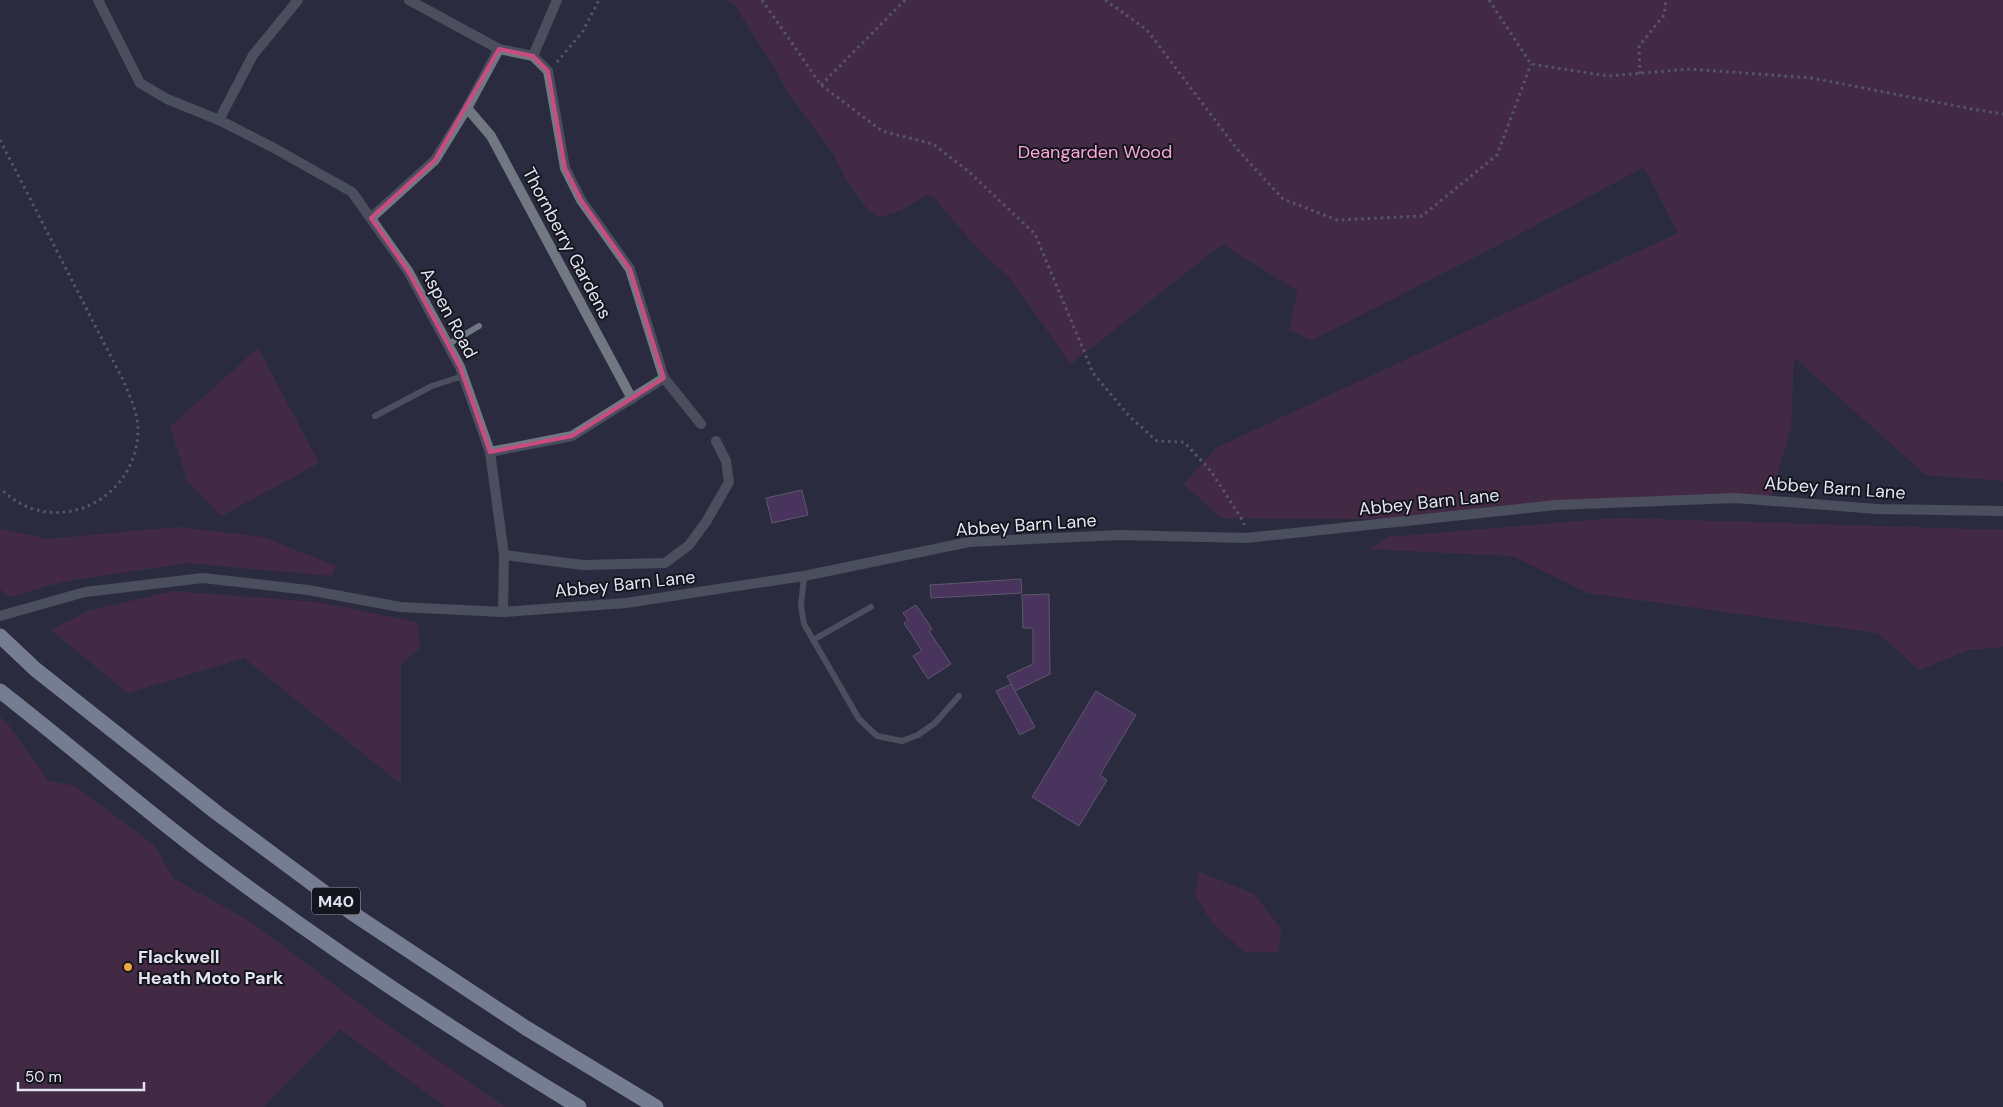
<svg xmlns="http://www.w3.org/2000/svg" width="2003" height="1107" font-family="'DM Sans',sans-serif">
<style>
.green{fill:#60284b}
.building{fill:#6d3e81;stroke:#9b8ba3}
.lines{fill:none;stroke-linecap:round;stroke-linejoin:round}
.path{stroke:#878798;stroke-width:3;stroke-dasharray:2.5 4;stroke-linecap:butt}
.service{stroke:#717882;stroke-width:6}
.minor{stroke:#717882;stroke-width:10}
.motorway{stroke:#cee0f8;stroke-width:15}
.marked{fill:none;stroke:#ca4b80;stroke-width:4;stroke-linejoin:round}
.poi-dot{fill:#eea73d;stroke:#15151e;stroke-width:2}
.labels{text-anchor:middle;stroke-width:4;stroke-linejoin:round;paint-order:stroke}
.shield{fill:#15151e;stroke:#a5a5b2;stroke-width:1}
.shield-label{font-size:16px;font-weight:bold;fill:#e3e3f1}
.park-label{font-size:18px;fill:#fda7d9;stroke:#15151e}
.street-label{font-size:18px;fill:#e3e3f1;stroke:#15151e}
.poi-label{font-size:18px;font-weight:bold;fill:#e3e3f1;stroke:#15151e;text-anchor:start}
</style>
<rect width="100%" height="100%" fill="#2b2b40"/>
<g class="green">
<path d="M727 0H2003V481L1926 475 1794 357 1791 427 1769 504 1616 501 1409 519 1221 518 1184 484 1216 448 1678 233 1644 167 1514 237 1312 340 1289 330 1298 291 1222 244 1071 364 1009 277 979 250 933 197 927 194C911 205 898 214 878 217L868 210 845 178 834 155 787 91 774 67 734 4Z"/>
<path d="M258 348 319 463 221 516 187 480 170 427Z"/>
<path d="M1620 518 2003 530V647L1969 650 1919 670 1878 633 1588 593 1513 556 1369 549 1388 537Z"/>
<path d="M178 527 263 537 336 566 332 576 188 563 66 581 9 597 0 589V529L48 539Z"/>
<path d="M173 591 316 602 417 622 420 648 401 664V784L244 658 128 693 51 630 88 611Z"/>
<path d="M0 717 10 727 48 781 75 786 154 845 174 879 251 922 393 1029 505 1107H446L340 1029 263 1107H0Z"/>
<path d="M1199 872 1254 894 1281 929 1278 952H1245L1213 924 1195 895Z"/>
</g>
<g class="building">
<path d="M802 490 808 515 772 523 766 498Z"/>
<path d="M1021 579 1022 593 931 598 930 585Z"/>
<path d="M1049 594 1050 674 1015 691 1007 676 1033 664V628H1023L1022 595Z"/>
<path d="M916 605 932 629 929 631 951 664 928 679 913 656 922 651 904 623 908 620 903 613Z"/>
<path d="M1011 684 1035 727 1020 735 996 691Z"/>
<path d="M1096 691 1136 715 1100 775 1107 780 1079 826 1032 797Z"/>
</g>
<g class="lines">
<g class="path">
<path d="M762 0 821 85 882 131 933 144 968 171 1035 234 1093 373 1129 416 1157 441 1184 442 1211 471 1243 521 1244 525"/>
<path d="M1105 0 1147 30 1237 149 1283 199 1337 220 1422 216 1497 155 1531 64"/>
<path d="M1489 0 1531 64 1608 76 1690 69 1812 78 1972 109 2003 114"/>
<path d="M557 62 583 31 599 0"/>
<path d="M1640 74 1639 46 1664 15 1666 0"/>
<path d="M821 85 905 0"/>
<path d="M0 140 124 382C130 397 138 413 138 430 137 502 52 541 0 488"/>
</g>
<g class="service">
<path d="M447 345 479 326"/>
<path d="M375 416 432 386 463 376"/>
<path d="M804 576 801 606 804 624 859 719 877 736 902 741 918 735 935 723 959 696"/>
<path d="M813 640 871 607"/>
</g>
<g class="minor">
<path d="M98 0 140 83 167 99 219 120 274 148 352 192 408 271 460 367 490 452 504 555 503 612"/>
<path d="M409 0 499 49"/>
<path d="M467 108 491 136 632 399"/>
<path d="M219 120 253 55 298 0"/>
<path d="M371 218 435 160 467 108 499 49 533 56"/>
<path d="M664 378 701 424"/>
<path d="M490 452 572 436 664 378 630 269 581 200 565 168 548 71 533 56 557 0"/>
<path d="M504 555 583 565 665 563 689 545 706 522 729 482 726 461 716 441"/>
<path d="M0 616 85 592 203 578 308 590 400 607 503 612 626 603 804 576 969 542 1120 535 1246 538 1556 505 1736 498 1877 509 2003 511"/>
</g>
<g class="motorway">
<path d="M0 636 35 669 217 813 352 913 526 1028 656 1107"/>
<path d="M0 691C68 744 134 801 203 854 324 945 450 1029 579 1107"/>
</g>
</g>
<path d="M0 0H2003V1107H0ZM499 49 533 56 548 71 565 168 581 200 630 269 664 378 572 436 490 452 460 367 408 271 371 218 435 160Z" fill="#2b2b40" fill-opacity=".55" fill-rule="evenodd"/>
<path class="marked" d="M499 49 533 56 548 71 565 168 581 200 630 269 664 378 572 436 490 452 460 367 408 271 371 218 435 160Z"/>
<circle class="poi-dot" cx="128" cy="967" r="5"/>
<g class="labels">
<rect class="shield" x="312" y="887.5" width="48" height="27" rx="4"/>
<g class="shield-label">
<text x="336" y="907">M40</text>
</g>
<g class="park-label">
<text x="1095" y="158">Deangarden Wood</text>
</g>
<g class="street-label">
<text transform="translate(567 243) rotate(62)" y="6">Thornberry Gardens</text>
<text transform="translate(449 313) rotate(62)" y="6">Aspen Road</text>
<text transform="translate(1835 488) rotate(4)" y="6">Abbey Barn Lane</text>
<text transform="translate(1429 502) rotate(-6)" y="6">Abbey Barn Lane</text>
<text transform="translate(1026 525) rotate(-4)" y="6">Abbey Barn Lane</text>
<text transform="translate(625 584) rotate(-6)" y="6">Abbey Barn Lane</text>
</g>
<g class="poi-label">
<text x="138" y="963">Flackwell<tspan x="138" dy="21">Heath Moto Park</tspan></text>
</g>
</g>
<path d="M18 1082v8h126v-8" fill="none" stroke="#e3e3f1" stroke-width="2.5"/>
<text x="25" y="1082" font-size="15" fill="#e3e3f1" stroke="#15151e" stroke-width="4" paint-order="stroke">50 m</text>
</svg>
